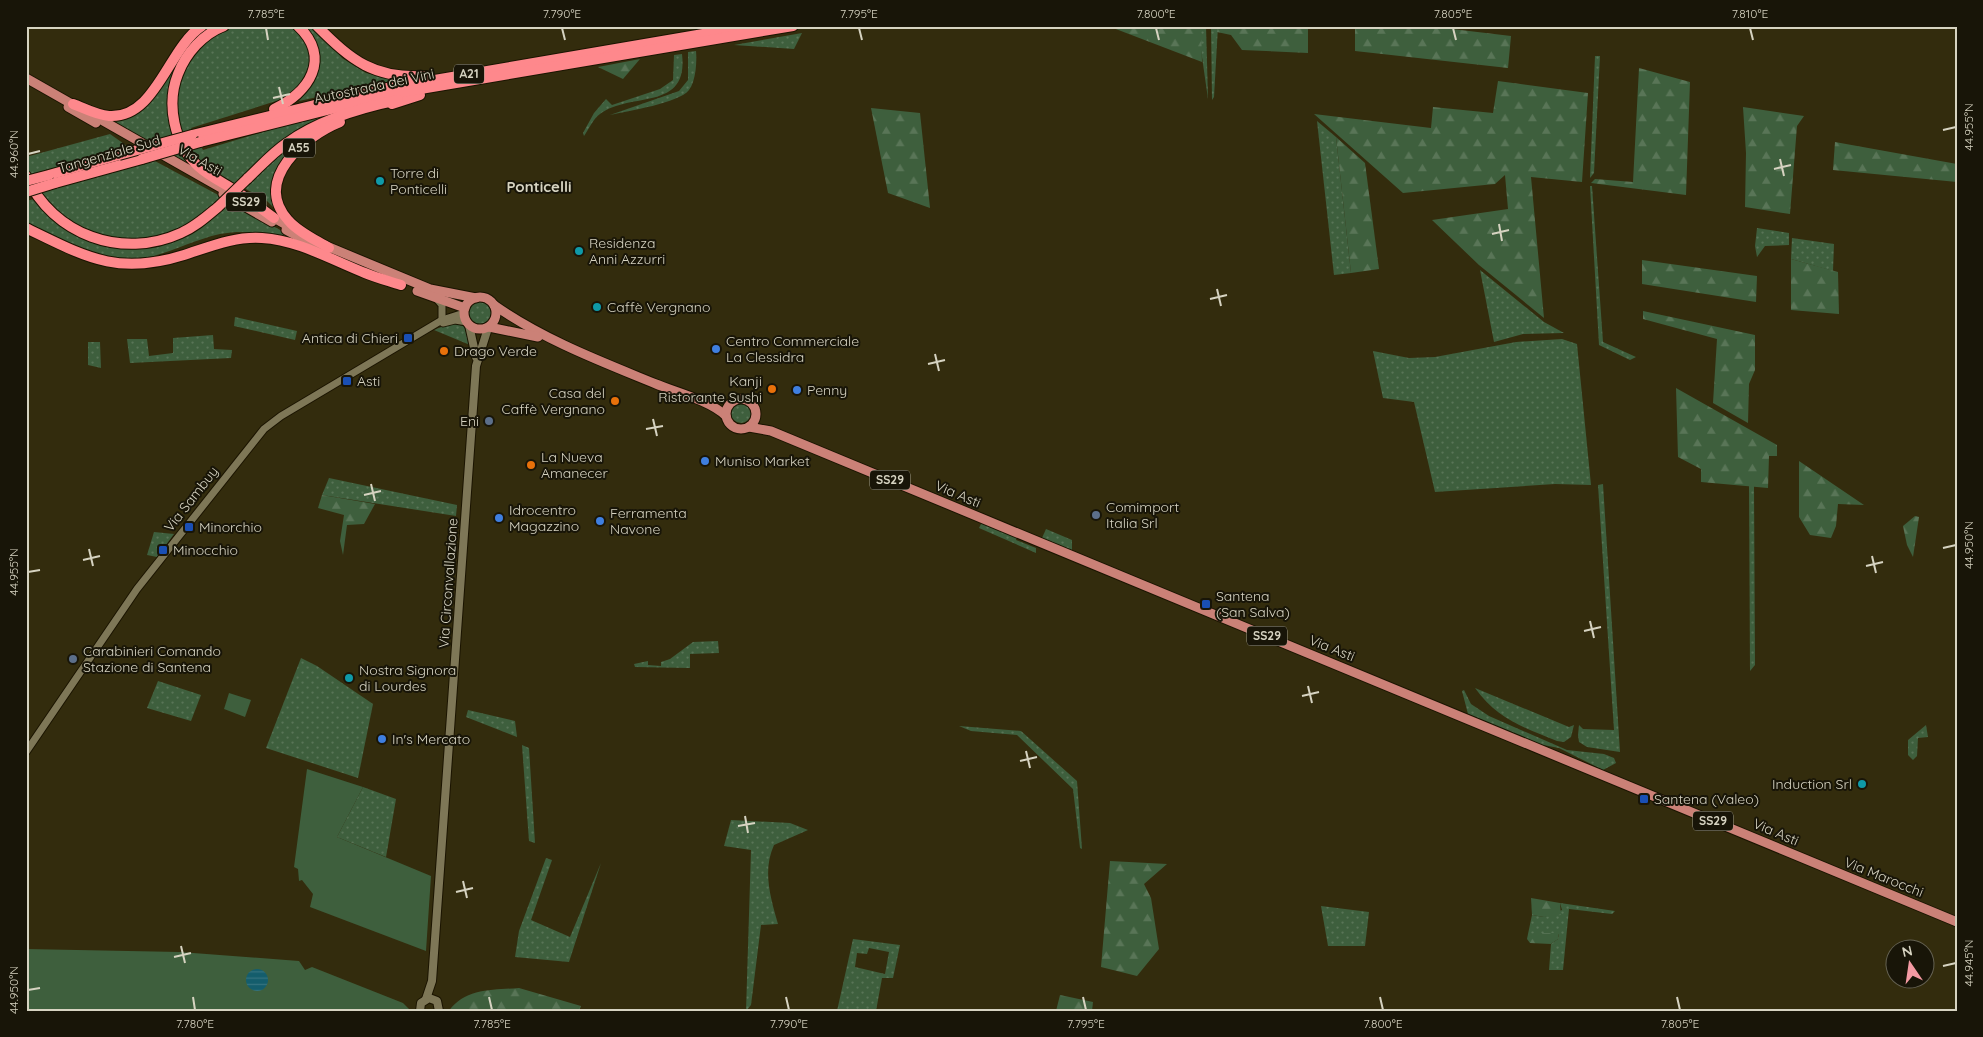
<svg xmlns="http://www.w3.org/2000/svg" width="1983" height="1037" font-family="Quicksand,sans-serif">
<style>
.grass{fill:url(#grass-dots);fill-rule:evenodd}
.forest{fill:url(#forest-firs)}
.green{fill:#3e5f3d}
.water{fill:url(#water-rules)}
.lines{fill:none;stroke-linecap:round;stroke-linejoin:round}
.tertiary-casing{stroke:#1b1400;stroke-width:9}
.secondary-casing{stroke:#1b1400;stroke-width:10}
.primary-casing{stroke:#1b1400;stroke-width:11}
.motorway-casing{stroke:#1b1400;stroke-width:12}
.tertiary{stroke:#7e7757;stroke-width:7}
.secondary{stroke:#7e7757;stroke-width:8}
.primary{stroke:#cb8177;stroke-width:9}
.motorway{stroke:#fe888c;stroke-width:10}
.motorway-bridge-casing{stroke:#1b1400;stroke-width:12;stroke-linecap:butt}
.motorway-bridge{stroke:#fe888c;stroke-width:10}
.ticks{fill:none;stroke:#d6d3c1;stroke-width:2}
.culture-dot{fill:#0f9aa8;stroke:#181508;stroke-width:2}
.transit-dot{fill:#1a4fb4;stroke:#181508;stroke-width:2}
.shop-dot{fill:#3f7fe0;stroke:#181508;stroke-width:2}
.food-dot{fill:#e8710a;stroke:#181508;stroke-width:2}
.service-dot{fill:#5c6f8a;stroke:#181508;stroke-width:2}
.labels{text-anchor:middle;stroke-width:4;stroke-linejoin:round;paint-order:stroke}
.shield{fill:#181508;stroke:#9d9a8a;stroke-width:1}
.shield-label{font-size:12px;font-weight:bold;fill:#d6d3c1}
.street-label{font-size:14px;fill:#d6d3c1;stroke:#181508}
.poi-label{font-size:14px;fill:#d6d3c1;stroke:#181508;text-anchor:start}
.neighbourhood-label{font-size:15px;font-weight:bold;fill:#d6d3c1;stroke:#181508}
.neatline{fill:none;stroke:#d6d3c1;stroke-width:2}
.ticks-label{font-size:12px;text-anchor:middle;fill:#d6d3c1}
</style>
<defs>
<pattern id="grass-dots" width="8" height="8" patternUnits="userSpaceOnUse" patternTransform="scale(1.25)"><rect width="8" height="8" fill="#3e5f3d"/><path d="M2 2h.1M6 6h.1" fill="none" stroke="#597557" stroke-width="1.8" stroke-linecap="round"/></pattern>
<pattern id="forest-firs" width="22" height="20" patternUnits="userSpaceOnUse" patternTransform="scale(1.25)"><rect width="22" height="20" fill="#3e5f3d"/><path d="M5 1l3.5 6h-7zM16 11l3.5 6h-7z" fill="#597557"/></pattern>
<pattern id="water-rules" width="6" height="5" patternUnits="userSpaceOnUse" patternTransform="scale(1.25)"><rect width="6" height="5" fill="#145d6c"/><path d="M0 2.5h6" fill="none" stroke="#35737f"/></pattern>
</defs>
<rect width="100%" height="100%" fill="#332c0d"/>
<g class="grass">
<path d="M207 26H215L181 60 171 118 196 169 111 120 124 119 202 29Z"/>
<path d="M233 26H293L310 47 311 61 308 73 292 96 191 128 203 150 303 120 362 106 312 124 237 185C221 177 204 168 193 154 157 109 180 45 233 26Z"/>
<path d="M304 26H314L342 58 366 73 396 80 299 101C327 68 317 64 304 26Z"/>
<path d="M1201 26H1206L1208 99 1201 50Z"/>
<path d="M1211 26H1218L1214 97 1212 100Z"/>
<path d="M802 33 794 49 734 45Z"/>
<path d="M696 51C697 61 696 81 689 90 679 103 628 111 610 115L679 91 688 80V52Z"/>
<path d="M682 54C689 112 631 91 600 114 593 119 589 129 584 136L583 133 594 113 606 99 612 105 660 89 673 80 674 55Z"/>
<path d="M1595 56H1600L1594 173 1590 178Z"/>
<path d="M1317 121 1336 137 1351 273 1334 275Z"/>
<path d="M320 129 275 182 284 218 267 201 244 188 289 144Z"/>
<path d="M110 134 127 146 222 197 212 208 176 232 131 242 80 229 50 207 27 172 26 157Z"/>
<path d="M1590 186H1592L1603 342 1636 357 1630 360 1599 345Z"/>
<path d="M34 199 96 243 163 242 229 202 295 238C271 234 244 229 220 234 183 242 148 267 110 258 80 252 54 235 26 222V201Z"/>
<path d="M1757 228 1789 233V245L1765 246 1757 257 1755 246Z"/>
<path d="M1792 238 1834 244 1833 271 1791 259Z"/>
<path d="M1480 270 1544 322 1564 333 1523 334 1494 342Z"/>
<circle cx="481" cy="313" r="13"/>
<path d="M235 317 297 331 295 340 234 326Z"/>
<path d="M451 323 464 326 470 345 434 330Z"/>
<path d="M213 335 214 349 232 350 231 358 130 363 127 339H147L149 356 173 353V338Z"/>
<path d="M1562 339 1577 344 1591 485 1555 484 1435 492 1414 402 1383 398 1373 351 1409 358 1435 357 1516 342Z"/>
<path d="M88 342H100L101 368 88 365Z"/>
<circle cx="741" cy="413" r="10"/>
<path d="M329 478 457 505 456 516 322 495Z"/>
<path d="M1603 484 1620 752 1587 747 1579 742 1578 735 1579 725 1583 729 1614 730 1598 485Z"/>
<path d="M1749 486H1754L1755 665 1750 671Z"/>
<path d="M986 523 1017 535 1016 540 1036 548V553L979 528 981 524Z"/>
<path d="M1046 529 1072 540V551L1042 538Z"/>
<path d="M154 532 174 534 157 557 147 555Z"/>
<path d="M718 641 719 653 690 654V668L635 667 634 664 648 661V665L661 666V662L670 659 693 642Z"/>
<path d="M301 658 317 666 373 704 358 778 266 748Z"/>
<path d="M158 681 201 695 191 721 147 708Z"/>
<path d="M1475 688 1569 727 1574 725 1571 737 1564 742 1557 741C1523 727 1497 719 1475 688Z"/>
<path d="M1464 690 1471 704 1489 716 1567 750 1604 754 1614 758 1616 763 1603 770 1559 748 1538 744 1468 714 1462 691Z"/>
<path d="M468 710 515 721 517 737 466 717Z"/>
<path d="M1926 725 1928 737 1918 738 1917 756 1913 760 1908 755V740Z"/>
<path d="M959 726 1021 731 1077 781 1082 849 1080 848 1073 789 1017 735 971 731Z"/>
<path d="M522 745 529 748 535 843 529 841Z"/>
<path d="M363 787 396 799 386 857 337 837Z"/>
<path d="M731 820 790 823 808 830 774 845C762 871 771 899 778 924L761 925 751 1005 746 1011 751 850 724 846Z"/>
<path d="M546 858 552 860 531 920 570 937 601 863 569 962 515 957 519 931Z"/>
<path d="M1560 903 1615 911 1612 914 1569 909 1563 970H1549L1551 944 1558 939 1559 934H1528L1532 915 1544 917 1562 910Z"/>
<path d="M1321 906 1369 912 1365 946H1328Z"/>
<path d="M853 939 900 945 893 978H882L876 1011H837ZM869 948 889 952 885 974 855 967 857 953 867 954Z"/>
</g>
<g class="forest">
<path d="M1108 26H1201L1202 62Z"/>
<path d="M1218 26H1308V53L1242 50 1231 35 1217 32Z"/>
<path d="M1355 26H1427L1511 36 1508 68 1355 51Z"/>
<path d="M640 59 623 79 598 67Z"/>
<path d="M1639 68 1690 82 1686 195 1591 183 1595 179 1633 182Z"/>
<path d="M1498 81 1588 93 1582 182 1531 177 1544 318 1479 265 1432 220 1508 209 1505 175 1495 184 1403 193 1314 114 1431 128 1433 107 1493 113Z"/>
<path d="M1743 107 1804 116 1797 126 1790 214 1745 207 1746 153Z"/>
<path d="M871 108 920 113 930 208 888 193Z"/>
<path d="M1336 137 1365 163 1379 269 1351 273Z"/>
<path d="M1835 142 1957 164V182L1833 170Z"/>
<path d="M1791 259 1838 272 1839 314 1791 310Z"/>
<path d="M1642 260 1757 276 1756 302 1642 284Z"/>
<path d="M1643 311 1755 335V370L1749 384 1748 423 1713 403 1717 339 1643 319Z"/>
<path d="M1676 388 1777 445V456H1769L1768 488 1701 482V469L1678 457Z"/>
<path d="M1799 461 1864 505 1838 504 1836 526 1831 538 1810 535 1799 517Z"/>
<path d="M322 495 375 504 364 524 347 525 343 555 340 541 344 515 318 508Z"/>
<path d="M1915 516 1919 517 1913 557 1907 545 1903 526Z"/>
<path d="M1110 861 1167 864 1144 884 1151 898 1159 949 1137 976 1101 967Z"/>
<path d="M1531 898 1560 903 1561 915 1544 917 1532 915Z"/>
<path d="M1536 933H1559L1558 939 1551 944 1530 943 1527 939 1528 934Z"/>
<path d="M519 988 581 1006 579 1011H449C465 988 494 990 519 988Z"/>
<path d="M1060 995 1093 1002 1092 1011H1056Z"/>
</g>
<g class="green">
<path d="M229 693 251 700 245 717 224 709Z"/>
<path d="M307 769 363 787 337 837 431 876 426 951 310 907 313 894 302 880 299 881 298 869 294 867Z"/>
<path d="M26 949 180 952 299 961 305 970 312 967 403 1003 411 1011H26Z"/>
</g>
<circle class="water" cx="257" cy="980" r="11"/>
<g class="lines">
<g class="tertiary-casing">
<g id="tertiary">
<path d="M437 299 442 305V320"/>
<path d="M443 323 455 320 467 322"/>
<path d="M26 752 137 589 264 429 281 416 442 320 464 313"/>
</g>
</g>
<g class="secondary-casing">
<g id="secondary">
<path d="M469 325 476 357"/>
<path d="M426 999 432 981 476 366 488 328"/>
<path d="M420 1011 421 1003 429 998 437 1001 439 1011"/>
</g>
</g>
<g class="primary-casing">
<g id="primary">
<path d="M26 78 77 107"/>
<path d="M68 107 96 123"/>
<path d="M91 114 230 193"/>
<path d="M223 194 272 222"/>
<path d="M269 215 295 230"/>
<path d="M286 230 325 251"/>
<path d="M324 245 430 289 476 298"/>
<path d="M417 291 465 308"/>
<circle cx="480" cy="313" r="16"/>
<path d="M494 305C544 340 600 361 656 384 676 392 711 401 726 416"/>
<path d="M489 327 538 337"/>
<circle cx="741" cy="414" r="15"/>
<path d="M749 427 771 431 1957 922"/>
</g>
</g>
<g class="motorway-casing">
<g id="motorway">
<path d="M224 26C203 34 186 53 178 74 166 104 174 144 198 166 210 177 226 184 239 193 251 201 262 209 274 218"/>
<path d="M317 26C352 61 374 79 426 76"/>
<path d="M73 104C84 108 96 115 109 116 156 119 168 48 202 26"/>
<path d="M392 104 420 95"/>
<path d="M274 109C309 93 332 58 298 26"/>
<path d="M192 135 376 90 750 26"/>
<path d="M200 142 391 94 793 26"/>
<path d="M49 175 119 155"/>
<path d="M26 176C53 235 122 260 181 233 195 227 206 217 218 207"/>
<path d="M247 179C260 167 272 153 287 143 319 120 359 108 398 100"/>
<path d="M55 183 142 159"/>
<path d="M26 228C86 257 117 276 184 255 209 247 235 236 262 238 298 240 332 260 365 273 377 278 389 281 401 285"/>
<path d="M329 248C316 240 298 232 288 220 252 180 305 136 340 122"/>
</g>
</g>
<use href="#tertiary" class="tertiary"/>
<use href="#secondary" class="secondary"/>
<use href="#primary" class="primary"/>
<use href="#motorway" class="motorway"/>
<g class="motorway-bridge-casing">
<g id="motorway-bridge">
<path d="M119 155 192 135"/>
<path d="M142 159 200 142"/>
<path d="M26 181 49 175"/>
<path d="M26 192 55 183"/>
<path d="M218 207 247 179"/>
</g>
</g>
<use href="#motorway-bridge" class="motorway-bridge"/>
</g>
<path class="ticks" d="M266 28 268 40M562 28 565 40M859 28 862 40M1156 28 1159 40M1453 28 1456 40M1750 28 1753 40M279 87 283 104M273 98 290 94M1943 130 1956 127M28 154 40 151M1780 159 1784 176M1774 169 1791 165M1499 224 1502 241M1492 234 1509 230M1217 289 1221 306M1210 299 1227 295M935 354 939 371M928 364 945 360M653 419 657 436M646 429 663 426M371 484 375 501M364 495 381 491M1943 548 1956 545M89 549 93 566M1872 556 1876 573M83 560 100 556M1866 566 1883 562M28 572 40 570M1590 621 1594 638M1584 631 1601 627M1308 686 1312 703M1302 696 1319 692M1026 751 1030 768M1020 761 1037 757M745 816 748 833M738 826 755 823M463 881 467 898M456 892 473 888M181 946 185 963M174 957 191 953M1943 966 1956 963M28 990 40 988M193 997 195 1010M489 997 492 1010M786 997 789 1010M1083 997 1086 1010M1380 997 1383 1010M1677 997 1680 1010"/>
<g class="culture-dot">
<circle cx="380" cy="181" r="5"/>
<circle cx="579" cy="251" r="5"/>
<circle cx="597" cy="307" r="5"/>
<circle cx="349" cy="678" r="5"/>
<circle cx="1862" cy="784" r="5"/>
</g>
<g class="transit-dot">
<rect x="403" y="333" width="10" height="10" rx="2.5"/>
<rect x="342" y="376" width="10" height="10" rx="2.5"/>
<rect x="184" y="522" width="10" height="10" rx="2.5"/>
<rect x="158" y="545" width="10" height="10" rx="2.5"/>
<rect x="1201" y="599" width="10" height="10" rx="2.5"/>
<rect x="1639" y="794" width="10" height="10" rx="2.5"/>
</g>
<g class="shop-dot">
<circle cx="716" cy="349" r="5"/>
<circle cx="797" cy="390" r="5"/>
<circle cx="705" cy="461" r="5"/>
<circle cx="499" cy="518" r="5"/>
<circle cx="600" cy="521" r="5"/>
<circle cx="382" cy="739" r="5"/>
</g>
<g class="food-dot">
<circle cx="444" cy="351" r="5"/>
<circle cx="772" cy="389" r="5"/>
<circle cx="615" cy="401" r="5"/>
<circle cx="531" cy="465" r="5"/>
</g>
<g class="service-dot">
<circle cx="489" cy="421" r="5"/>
<circle cx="1096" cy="515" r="5"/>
<circle cx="73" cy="659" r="5"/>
</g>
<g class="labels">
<g class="shield">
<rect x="454" y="64.5" width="30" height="19" rx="4"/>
<rect x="283" y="138.5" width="32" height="19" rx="4"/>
<rect x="226" y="192.5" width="40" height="19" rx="4"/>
<rect x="870" y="470.5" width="40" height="19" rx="4"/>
<rect x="1247" y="626.5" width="40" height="19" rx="4"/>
<rect x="1693" y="811.5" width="40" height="19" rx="4"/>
</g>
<g class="shield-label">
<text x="469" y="78">A21</text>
<text x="299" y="152">A55</text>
<text x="246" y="206">SS29</text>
<text x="890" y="484">SS29</text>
<text x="1267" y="640">SS29</text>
<text x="1713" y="825">SS29</text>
</g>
<g class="street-label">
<text transform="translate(374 86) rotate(-12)" y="5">Autostrada dei Vini</text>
<text transform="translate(109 154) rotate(-16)" y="5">Tangenziale Sud</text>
<text transform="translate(200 160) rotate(30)" y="5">Via Asti</text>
<text transform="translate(958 494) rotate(23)" y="5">Via Asti</text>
<text transform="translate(191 499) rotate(-52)" y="5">Via Sambuy</text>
<text transform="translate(448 583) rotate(-86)" y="5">Via Circonvallazione</text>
<text transform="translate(1332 648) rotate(22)" y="5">Via Asti</text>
<text transform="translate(1776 832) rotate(23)" y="5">Via Asti</text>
<text transform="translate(1884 877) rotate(22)" y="5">Via Marocchi</text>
</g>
<g class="poi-label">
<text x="390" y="178">Torre di<tspan x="390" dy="16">Ponticelli</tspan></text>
<text x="589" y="248">Residenza<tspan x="589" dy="16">Anni Azzurri</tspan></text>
<text x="607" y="312">Caffè Vergnano</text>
<text x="398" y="343" text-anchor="end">Antica di Chieri</text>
<text x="726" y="346">Centro Commerciale<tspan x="726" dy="16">La Clessidra</tspan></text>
<text x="454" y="356">Drago Verde</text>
<text x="357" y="386">Asti</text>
<text x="762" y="386" text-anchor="end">Kanji<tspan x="762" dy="16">Ristorante Sushi</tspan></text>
<text x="807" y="395">Penny</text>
<text x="605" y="398" text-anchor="end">Casa del<tspan x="605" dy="16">Caffè Vergnano</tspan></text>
<text x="479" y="426" text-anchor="end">Eni</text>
<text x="541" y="462">La Nueva<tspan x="541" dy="16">Amanecer</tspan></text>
<text x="715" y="466">Muniso Market</text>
<text x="1106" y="512">Comimport<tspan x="1106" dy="16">Italia Srl</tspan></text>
<text x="509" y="515">Idrocentro<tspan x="509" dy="16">Magazzino</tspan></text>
<text x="610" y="518">Ferramenta<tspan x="610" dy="16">Navone</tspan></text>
<text x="199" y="532">Minorchio</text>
<text x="173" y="555">Minocchio</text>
<text x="1216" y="601">Santena<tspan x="1216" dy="16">(San Salva)</tspan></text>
<text x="83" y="656">Carabinieri Comando<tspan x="83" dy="16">Stazione di Santena</tspan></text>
<text x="359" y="675">Nostra Signora<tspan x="359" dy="16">di Lourdes</tspan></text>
<text x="392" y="744">In's Mercato</text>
<text x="1852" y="789" text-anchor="end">Induction Srl</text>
<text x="1654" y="804">Santena (Valeo)</text>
</g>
<g class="neighbourhood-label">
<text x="539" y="192">Ponticelli</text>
</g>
</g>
<rect width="1983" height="1037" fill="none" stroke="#181508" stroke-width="55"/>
<g transform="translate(1910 964) rotate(347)"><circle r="24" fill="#181508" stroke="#646152"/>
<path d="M0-4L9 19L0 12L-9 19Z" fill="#f49aa3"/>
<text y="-8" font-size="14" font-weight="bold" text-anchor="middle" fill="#d6d3c1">N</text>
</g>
<rect x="28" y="28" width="1928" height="982" class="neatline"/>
<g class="ticks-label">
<text x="266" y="18">7.785°E</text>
<text x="562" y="18">7.790°E</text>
<text x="859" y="18">7.795°E</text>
<text x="1156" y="18">7.800°E</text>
<text x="1453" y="18">7.805°E</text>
<text x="1750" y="18">7.810°E</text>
<text transform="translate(1969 127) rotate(-90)" y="4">44.955°N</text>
<text transform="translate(14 154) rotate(-90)" y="4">44.960°N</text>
<text transform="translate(1969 545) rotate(-90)" y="4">44.950°N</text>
<text transform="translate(14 572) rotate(-90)" y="4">44.955°N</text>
<text transform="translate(1969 963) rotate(-90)" y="4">44.945°N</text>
<text transform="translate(14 990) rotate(-90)" y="4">44.950°N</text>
<text x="195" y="1028">7.780°E</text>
<text x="492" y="1028">7.785°E</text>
<text x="789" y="1028">7.790°E</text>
<text x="1086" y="1028">7.795°E</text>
<text x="1383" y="1028">7.800°E</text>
<text x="1680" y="1028">7.805°E</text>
</g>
</svg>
